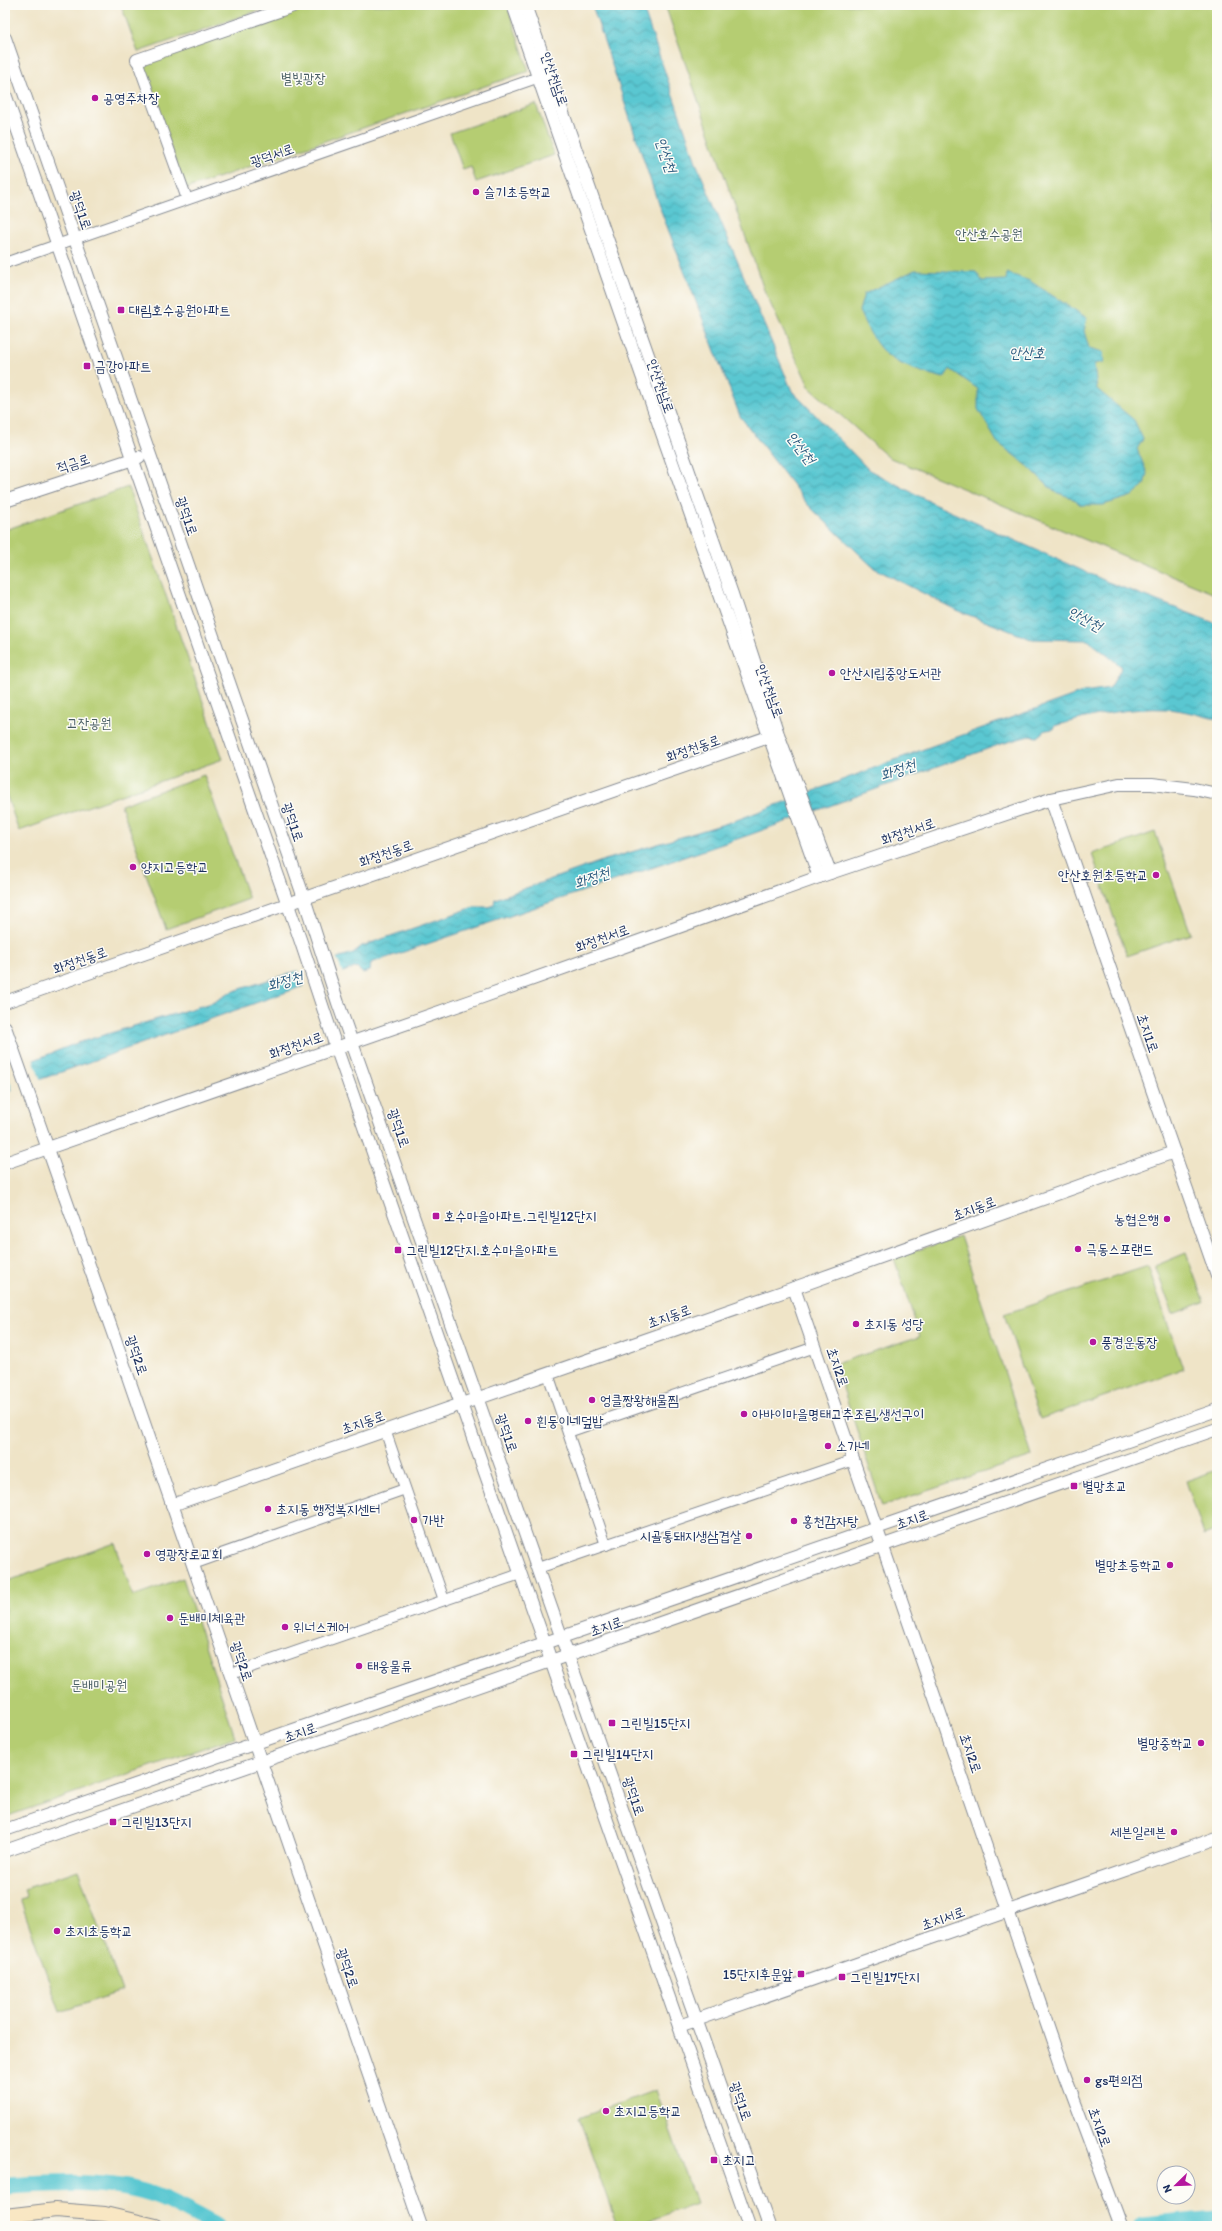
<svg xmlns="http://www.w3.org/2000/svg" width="1222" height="2231" font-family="Itim,'Poor Story',sans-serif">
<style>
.park{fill:#b5cd72;stroke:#687e68}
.water{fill:url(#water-waves);stroke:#3a7b98}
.pier{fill:#efe4c7}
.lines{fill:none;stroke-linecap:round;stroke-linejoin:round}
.river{stroke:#5ac7d1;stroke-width:17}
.minor-casing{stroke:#858a92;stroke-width:12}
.tertiary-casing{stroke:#858a92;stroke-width:14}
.secondary-casing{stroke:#858a92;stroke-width:16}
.minor{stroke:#fff;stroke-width:10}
.tertiary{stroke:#fff;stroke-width:12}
.secondary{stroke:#f9e7c3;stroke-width:14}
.poi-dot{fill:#b5179e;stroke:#fdfcf7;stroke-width:1.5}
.labels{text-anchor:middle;stroke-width:3;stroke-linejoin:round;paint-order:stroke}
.park-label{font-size:14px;fill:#495e64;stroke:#fdfcf7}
.street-label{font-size:14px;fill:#1b2f5e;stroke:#fdfcf7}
.poi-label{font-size:14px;fill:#1b2f5e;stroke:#fdfcf7;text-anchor:start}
.water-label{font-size:15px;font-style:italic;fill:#2e5d80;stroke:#fdfcf7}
</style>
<defs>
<pattern id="water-waves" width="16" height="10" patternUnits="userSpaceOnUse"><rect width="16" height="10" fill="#5ac7d1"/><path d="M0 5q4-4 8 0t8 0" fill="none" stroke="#4aa2ad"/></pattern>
</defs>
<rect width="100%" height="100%" fill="#fdfcf7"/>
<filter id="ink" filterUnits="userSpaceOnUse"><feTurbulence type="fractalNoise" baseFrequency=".025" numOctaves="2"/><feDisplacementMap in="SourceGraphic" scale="8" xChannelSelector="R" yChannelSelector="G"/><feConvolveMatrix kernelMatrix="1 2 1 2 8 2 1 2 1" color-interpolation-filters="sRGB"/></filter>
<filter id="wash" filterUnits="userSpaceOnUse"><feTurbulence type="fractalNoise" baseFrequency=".012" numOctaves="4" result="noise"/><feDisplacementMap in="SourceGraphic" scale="16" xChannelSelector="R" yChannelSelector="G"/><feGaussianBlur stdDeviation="0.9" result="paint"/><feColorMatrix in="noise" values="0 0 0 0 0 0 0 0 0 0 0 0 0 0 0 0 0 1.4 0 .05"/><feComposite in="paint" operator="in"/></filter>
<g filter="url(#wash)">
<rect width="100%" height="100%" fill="#efe4c7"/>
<g class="park">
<path d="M121 5H274L138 52Z"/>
<path d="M311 5H507L529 71 185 189 142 63Z"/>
<path d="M665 5H1217V595L888 457 810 388 764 290Z"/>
<path d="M536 104 554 155 476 182 471 167 463 170 450 133Z"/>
<path d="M128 487 223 759 19 831 5 791V530Z"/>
<path d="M204 775 249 899 166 929 121 805Z"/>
<path d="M1155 832 1191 934 1127 956 1092 854Z"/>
<path d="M960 1236 1032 1456 882 1506 835 1364 920 1336 894 1258Z"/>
<path d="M1186 1253 1204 1302 1173 1314 1155 1266Z"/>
<path d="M1148 1266 1183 1369 1040 1419 1004 1314Z"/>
<path d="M1217 1470V1540L1214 1531 1204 1535 1186 1481Z"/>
<path d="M115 1543 133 1596 183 1578 235 1737 5 1817V1582Z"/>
<path d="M78 1870 122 1991 60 2012 20 1899 27 1897 24 1889Z"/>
<path d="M656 2090 696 2204 633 2226H617L579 2118Z"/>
</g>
<g class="water">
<path d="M592 5H642L697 165 792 391 869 470 938 506 1108 582 1217 624V719C1201 716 1184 710 1168 709 1129 707 1093 715 1055 726L1054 729 1046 730 1038 737 1029 736 1001 744 749 835 371 963 370 971 362 973 357 967 5 1092V1079L34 1060 77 1043 214 1002 231 992 353 953 362 946 474 907H489L494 904 495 899 605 860 734 821 932 746 1083 692 1110 688 1122 667 1088 640 1031 639 956 610 874 568 808 505 740 416 658 203Z"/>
<path d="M915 270 976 272 982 281 1006 280 1007 273 1030 281 1087 318 1084 331 1089 348 1103 352 1104 362 1094 364 1097 389 1134 420 1143 439 1137 449 1147 473 1144 485 1132 496 1103 505H1081L1070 497 1058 493 1048 486 1029 467 997 442 978 409V389L950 369 944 378C927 374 906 368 891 358 877 349 866 326 859 311L864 294Z"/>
</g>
<g class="pier">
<path d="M336 956 343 974 304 988 297 968Z"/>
<path d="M33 1058 41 1082 13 1091 8 1075Z"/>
</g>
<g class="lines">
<g class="river">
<path d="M5 2186C48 2184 93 2180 136 2190 164 2196 190 2213 216 2226"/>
<path d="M1142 2226 1217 2219"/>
</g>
</g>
</g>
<g filter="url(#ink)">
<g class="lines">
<g class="minor-casing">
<g id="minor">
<path d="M137 60 187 199"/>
<path d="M5 263 545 75"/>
<path d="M548 1374 606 1545"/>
<path d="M385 1430 444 1600"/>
<path d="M568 1432 815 1347"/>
<path d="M193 1564 405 1489"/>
<path d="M538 1568 854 1460"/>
<path d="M231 1674 520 1574"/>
</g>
</g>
<g class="tertiary-casing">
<g id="tertiary">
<path d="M513 5 664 439 819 877"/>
<path d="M525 5 732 594 778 734 830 873"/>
<path d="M5 38 304 898 338 1003 769 2226"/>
<path d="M137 60 296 5"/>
<path d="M5 94 301 942 336 1047 749 2226"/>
<path d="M5 501 139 457"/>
<path d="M1051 799 1217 1276"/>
<path d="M5 1002 777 734"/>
<path d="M5 1027 114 1336 421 2226"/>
<path d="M5 1163 471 1001 830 873 1051 799 1119 784H1152L1194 789 1217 794"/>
<path d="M794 1288 1063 2071 1121 2226"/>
<path d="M172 1505 794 1288 1174 1152"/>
<path d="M5 1830 1217 1410"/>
<path d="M5 1851 1217 1429"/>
<path d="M679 2026 1217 1838"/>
</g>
</g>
<g class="secondary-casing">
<path id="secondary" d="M5 2216 56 2210 105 2214 156 2226"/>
</g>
<use href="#minor" class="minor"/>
<use href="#tertiary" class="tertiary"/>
<use href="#secondary" class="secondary"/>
</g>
</g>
<g class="poi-dot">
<circle cx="95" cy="98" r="4"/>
<circle cx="476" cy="192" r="4"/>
<rect x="117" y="306" width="8" height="8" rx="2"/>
<rect x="83" y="362" width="8" height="8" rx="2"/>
<circle cx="832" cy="673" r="4"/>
<circle cx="133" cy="867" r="4"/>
<circle cx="1156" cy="875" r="4"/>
<rect x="432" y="1212" width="8" height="8" rx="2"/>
<circle cx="1167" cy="1219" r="4"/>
<circle cx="1078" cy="1249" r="4"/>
<rect x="394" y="1246" width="8" height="8" rx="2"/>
<circle cx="856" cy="1324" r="4"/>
<circle cx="1093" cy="1342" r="4"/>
<circle cx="592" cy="1400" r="4"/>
<circle cx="744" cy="1414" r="4"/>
<circle cx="528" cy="1421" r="4"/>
<circle cx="828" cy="1446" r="4"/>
<rect x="1070" y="1482" width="8" height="8" rx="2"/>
<circle cx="268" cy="1509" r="4"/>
<circle cx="414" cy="1520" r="4"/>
<circle cx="794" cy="1521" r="4"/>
<circle cx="749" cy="1536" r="4"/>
<circle cx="147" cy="1554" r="4"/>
<circle cx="1170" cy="1565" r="4"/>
<circle cx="170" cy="1618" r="4"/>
<circle cx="285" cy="1627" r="4"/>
<circle cx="359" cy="1666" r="4"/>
<rect x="608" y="1719" width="8" height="8" rx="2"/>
<circle cx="1201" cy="1743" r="4"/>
<rect x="570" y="1750" width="8" height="8" rx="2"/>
<rect x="109" y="1818" width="8" height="8" rx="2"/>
<circle cx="1174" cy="1832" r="4"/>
<circle cx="57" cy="1931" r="4"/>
<rect x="797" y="1970" width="8" height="8" rx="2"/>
<rect x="838" y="1973" width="8" height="8" rx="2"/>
<circle cx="1087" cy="2080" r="4"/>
<circle cx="606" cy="2111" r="4"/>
<rect x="710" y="2156" width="8" height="8" rx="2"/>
</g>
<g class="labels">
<g class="park-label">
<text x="303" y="83">별빛광장</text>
<text x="989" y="239">안산호수공원</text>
<text x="89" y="728">고잔공원</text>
<text x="99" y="1690">둔배미공원</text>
</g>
<g class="street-label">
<text transform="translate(555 79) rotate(71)" y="5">안산천남로</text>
<text transform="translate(272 155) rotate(-19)" y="5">광덕서로</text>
<text transform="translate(81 210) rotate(71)" y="5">광덕1로</text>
<text transform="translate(661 386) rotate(71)" y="5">안산천남로</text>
<text transform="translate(73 463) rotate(-18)" y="5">적금로</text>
<text transform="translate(187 516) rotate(71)" y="5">광덕1로</text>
<text transform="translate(770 691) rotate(70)" y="5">안산천남로</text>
<text transform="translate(693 748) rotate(-19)" y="5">화정천동로</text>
<text transform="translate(293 822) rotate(71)" y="5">광덕1로</text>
<text transform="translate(908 831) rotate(-19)" y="5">화정천서로</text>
<text transform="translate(386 853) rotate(-19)" y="5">화정천동로</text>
<text transform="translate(602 938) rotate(-20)" y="5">화정천서로</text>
<text transform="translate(80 960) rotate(-19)" y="5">화정천동로</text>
<text transform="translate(1148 1033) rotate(71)" y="5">초지1로</text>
<text transform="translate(296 1045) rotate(-19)" y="5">화정천서로</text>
<text transform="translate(399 1128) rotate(71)" y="5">광덕1로</text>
<text transform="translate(974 1208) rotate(-20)" y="5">초지동로</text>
<text transform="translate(669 1316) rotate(-19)" y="5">초지동로</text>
<text transform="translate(137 1355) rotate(71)" y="5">광덕2로</text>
<text transform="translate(838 1367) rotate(71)" y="5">초지2로</text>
<text transform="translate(363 1422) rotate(-19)" y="5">초지동로</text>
<text transform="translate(507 1433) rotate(71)" y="5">광덕1로</text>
<text transform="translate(912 1519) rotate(-19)" y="5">초지로</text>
<text transform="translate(606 1626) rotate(-19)" y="5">초지로</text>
<text transform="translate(242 1661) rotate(71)" y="5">광덕2로</text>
<text transform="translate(300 1732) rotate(-19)" y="5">초지로</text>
<text transform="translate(971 1753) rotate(71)" y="5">초지2로</text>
<text transform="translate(634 1796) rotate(71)" y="5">광덕1로</text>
<text transform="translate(943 1918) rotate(-19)" y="5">초지서로</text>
<text transform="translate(348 1968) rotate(71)" y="5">광덕2로</text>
<text transform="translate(741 2101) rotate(71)" y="5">광덕1로</text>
<text transform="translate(1100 2127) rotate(70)" y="5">초지2로</text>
</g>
<g class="poi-label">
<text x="103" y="103">공영주차장</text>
<text x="484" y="197">슬기초등학교</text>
<text x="129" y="315">대림호수공원아파트</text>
<text x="95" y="371">금강아파트</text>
<text x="840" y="678">안산시립중앙도서관</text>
<text x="141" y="872">양지고등학교</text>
<text x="1148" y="880" text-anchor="end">안산호원초등학교</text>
<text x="444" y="1221">호수마을아파트.그린빌12단지</text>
<text x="1159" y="1224" text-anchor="end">농협은행</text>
<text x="1086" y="1254">극동스포랜드</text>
<text x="406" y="1255">그린빌12단지.호수마을아파트</text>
<text x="864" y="1329">초지동 성당</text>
<text x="1101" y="1347">풍경운동장</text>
<text x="600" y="1405">엉클짱왕해물찜</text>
<text x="752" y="1419">아바이마을명태고추조림,생선구이</text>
<text x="536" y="1426">흰둥이네덮밥</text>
<text x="836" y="1451">소가네</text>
<text x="1082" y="1491">별망초교</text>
<text x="276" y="1514">초지동 행정복지센터</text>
<text x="422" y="1525">가반</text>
<text x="802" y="1526">홍천감자탕</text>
<text x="741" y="1541" text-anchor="end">시골통돼지생삼겹살</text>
<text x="155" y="1559">영광장로교회</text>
<text x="1162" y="1570" text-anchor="end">별망초등학교</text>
<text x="178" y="1623">둔배미체육관</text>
<text x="293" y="1632">위너스케어</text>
<text x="367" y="1671">태웅물류</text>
<text x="620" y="1728">그린빌15단지</text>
<text x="1193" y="1748" text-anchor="end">별망중학교</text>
<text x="582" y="1759">그린빌14단지</text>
<text x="121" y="1827">그린빌13단지</text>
<text x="1166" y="1837" text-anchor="end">세븐일레븐</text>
<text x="65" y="1936">초지초등학교</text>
<text x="793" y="1979" text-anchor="end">15단지후문앞</text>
<text x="850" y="1982">그린빌17단지</text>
<text x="1095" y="2085">gs편의점</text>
<text x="614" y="2116">초지고등학교</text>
<text x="722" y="2165">초지고</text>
</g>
<g class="water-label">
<text transform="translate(666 155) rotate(71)" y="5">안산천</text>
<text x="1027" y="358">안산호</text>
<text transform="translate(801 448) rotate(52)" y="5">안산천</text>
<text transform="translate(1085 619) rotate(28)" y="5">안산천</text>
<text transform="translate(898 770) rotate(-19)" y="5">화정천</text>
<text transform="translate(592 878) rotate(-19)" y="5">화정천</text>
<text transform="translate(285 981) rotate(-16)" y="5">화정천</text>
</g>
</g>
<rect width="1222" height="2231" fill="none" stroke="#fdfcf7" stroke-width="20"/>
<g transform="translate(1176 2185) rotate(247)"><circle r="19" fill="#fdfcf7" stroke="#a3aaba"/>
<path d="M0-3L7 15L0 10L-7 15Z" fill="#b5179e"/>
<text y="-6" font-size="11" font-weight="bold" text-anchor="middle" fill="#1b2f5e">N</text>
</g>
</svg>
